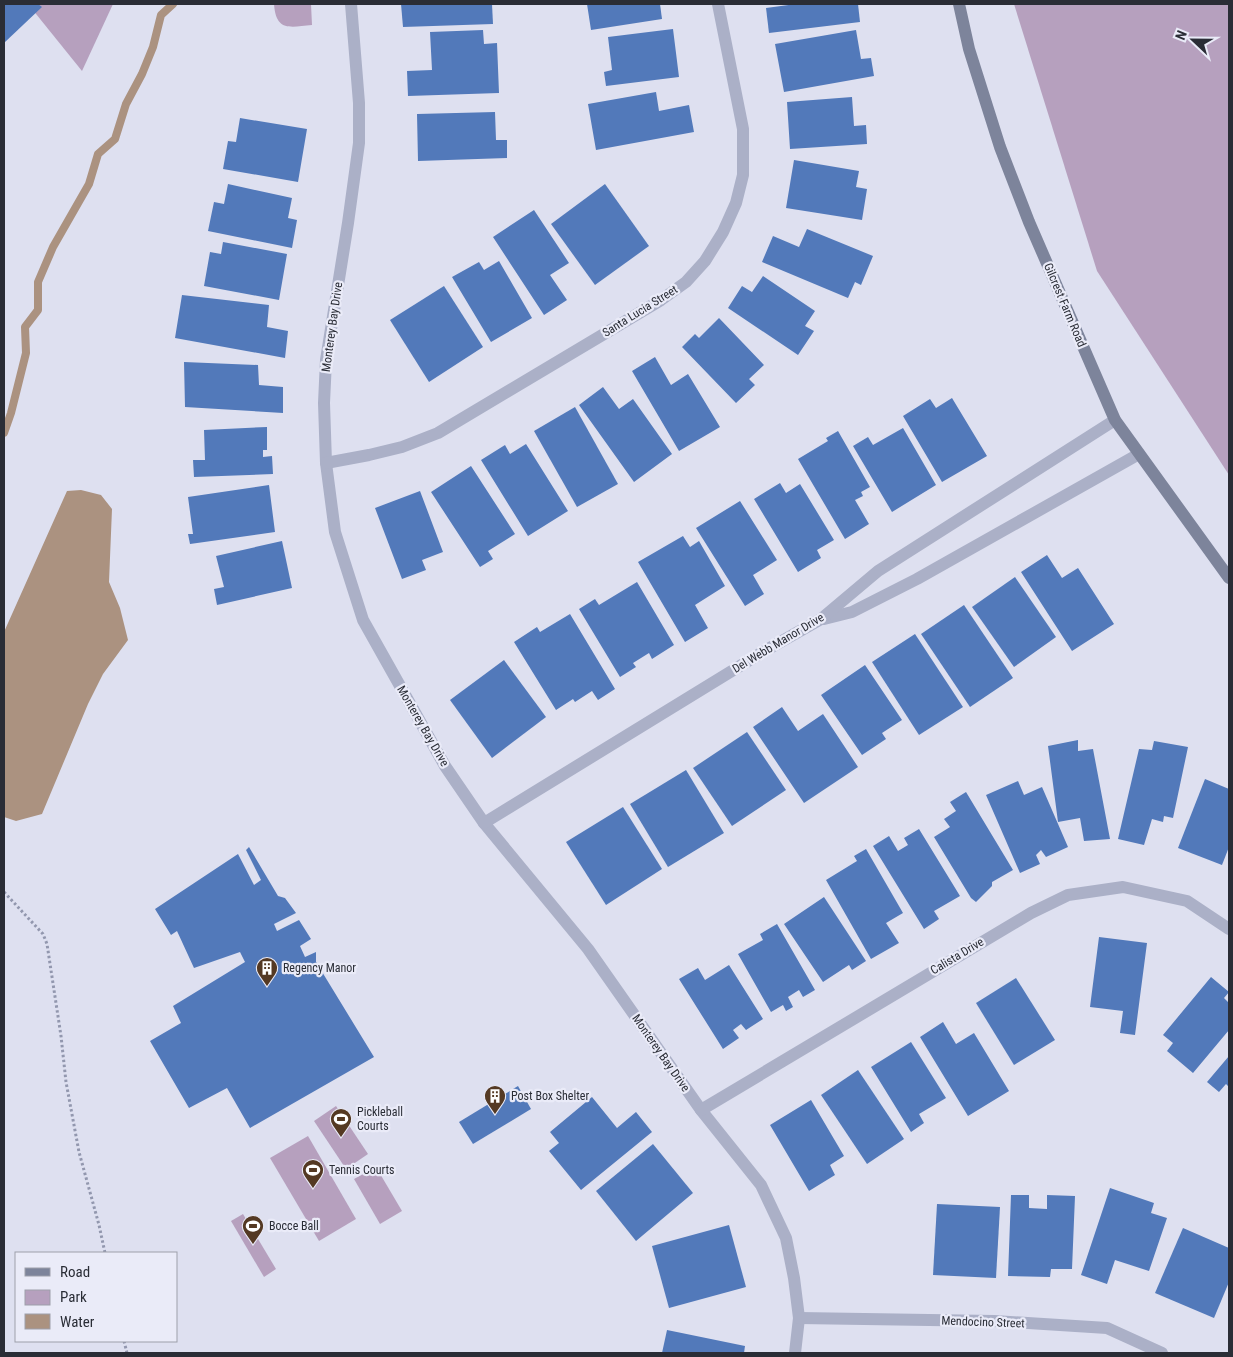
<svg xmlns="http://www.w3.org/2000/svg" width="1233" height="1357" font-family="'Roboto Condensed',sans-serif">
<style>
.green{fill:#b6a0be}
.water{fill:#ab9280}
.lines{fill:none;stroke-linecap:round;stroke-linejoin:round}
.stream{stroke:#ab9280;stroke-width:8}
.building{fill:#5279ba}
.path{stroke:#9297ae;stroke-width:3;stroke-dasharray:2.5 2.5;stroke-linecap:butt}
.street{stroke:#abb0c7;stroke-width:12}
.secondary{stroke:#7d849b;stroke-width:12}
.labels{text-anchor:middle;stroke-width:4.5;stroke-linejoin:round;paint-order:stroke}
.street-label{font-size:12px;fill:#2a2d36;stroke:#eaebf8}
.poi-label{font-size:12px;fill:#2a2d36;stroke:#eaebf8;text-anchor:start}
</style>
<rect width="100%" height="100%" fill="#dee0f0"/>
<g class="green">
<path d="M28 4H113L82 71Z"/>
<path d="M274 4H311L312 25C290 27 276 32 274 4Z"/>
<path d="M1014 4H1229V475L1097 271Z"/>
<path d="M336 1106 368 1154 346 1169 314 1121Z"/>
<path d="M308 1136 356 1219 319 1241 270 1158Z"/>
<path d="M376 1167 402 1211 380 1224 354 1179Z"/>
<path d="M243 1214 276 1269 264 1277 231 1221Z"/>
</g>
<path class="water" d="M81 490 101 495 112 509 109 582 120 608 128 640 103 674 88 704 42 814 16 821 4 817V632L67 491Z"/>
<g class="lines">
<path class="stream" d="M4 433 11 413 26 353 25 327 38 310V282L53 247 89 184 98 154 115 139 126 104 142 74 153 47 161 15 173 4"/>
</g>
<g class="building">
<path d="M4 4H38L42 7 4 43Z"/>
<path d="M401 4H492L493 24 403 27Z"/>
<path d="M587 4H660L662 19 591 30Z"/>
<path d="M796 4H858L860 22 769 33 766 8Z"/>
<path d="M673 29 679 77 606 86 604 72 612 70 608 37Z"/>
<path d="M483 30 484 44 497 43 499 93 408 96 407 71 432 70 430 32Z"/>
<path d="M856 30 861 59 871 58 874 76 784 92 775 44Z"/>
<path d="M656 92 659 111 689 105 694 132 596 150 588 104Z"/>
<path d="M852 97 854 126 866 125 867 144 790 149 787 102Z"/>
<path d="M495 112 496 140H507V158L418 161 417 114Z"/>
<path d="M240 118 307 129 298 182 223 169 228 141 236 142Z"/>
<path d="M794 160 859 171 856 187 867 189 862 220 786 208Z"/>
<path d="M228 184 292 198 288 218 297 220 292 248 208 231 214 202 224 204Z"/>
<path d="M605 184 649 246 595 285 551 224Z"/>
<path d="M534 210 569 263 550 275 567 300 544 315 493 237Z"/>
<path d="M807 229 873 256 861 285 855 282 848 298 762 262 773 236 799 247Z"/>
<path d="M223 242 287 254 279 300 204 286 210 252 221 254Z"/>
<path d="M499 261 532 318 491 342 452 277 479 262 484 270Z"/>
<path d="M763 276 815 311 805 326 814 331 798 355 728 308 742 286 752 292Z"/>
<path d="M444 286 483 347 429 382 390 320Z"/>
<path d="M182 295 269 305 267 327 288 331 285 358 175 338Z"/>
<path d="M719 318 764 365 749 379 755 385 736 403 682 347 695 334 699 338Z"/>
<path d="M655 357 671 385 688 374 720 427 679 451 632 371Z"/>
<path d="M184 362 258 365 259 385 283 387V413L185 407Z"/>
<path d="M603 387 619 409 633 399 672 454 634 482 579 405Z"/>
<path d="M952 398 987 456 942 482 903 416 930 399 936 408Z"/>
<path d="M575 407 618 484 577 507 534 431Z"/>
<path d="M267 427V450H263V457L272 456 273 474 194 477 193 460H205L204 430Z"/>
<path d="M903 428 936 485 892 512 853 446 868 437 873 445Z"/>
<path d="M838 431 870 487 861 492 863 496 855 500 869 524 845 539 798 459 828 441 826 438Z"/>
<path d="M526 444 568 511 528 536 481 460 505 445 510 454Z"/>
<path d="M471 466 515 534 488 551 493 559 480 567 431 492Z"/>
<path d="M780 483 786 493 800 484 834 540 817 550 821 558 798 572 754 499Z"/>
<path d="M269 485 275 532 190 544 188 534H193L188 497Z"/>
<path d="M420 491 443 552 422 560 426 570 402 579 375 508Z"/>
<path d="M740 501 777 560 753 575 764 594 745 606 696 528Z"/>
<path d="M683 536 690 547 699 541 725 586 695 605 708 628 685 642 638 562Z"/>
<path d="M282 541 292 588 217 605 214 589 224 587 216 556Z"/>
<path d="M1047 555 1062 578 1078 568 1114 624 1072 651 1021 572Z"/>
<path d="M1015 577 1056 637 1014 667 972 607Z"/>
<path d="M637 582 674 645 652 659 649 653 633 663 636 667 620 677 579 609 595 599 599 605Z"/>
<path d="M964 605 1013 678 970 707 921 634Z"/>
<path d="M570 614 615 689 598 700 592 691 575 702 573 699 556 710 514 642 537 627 540 632Z"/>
<path d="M915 634 963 707 919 735 872 662Z"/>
<path d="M504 660 546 717 492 758 450 700Z"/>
<path d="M865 665 902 720 882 733 886 739 862 755 821 695Z"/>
<path d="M782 707 798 731 823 714 858 767 804 803 753 727Z"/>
<path d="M747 732 786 790 732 826 693 768Z"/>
<path d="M1078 740V751L1093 749 1110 839 1084 841 1080 818 1058 822 1048 746Z"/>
<path d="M1154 741 1188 747 1173 818 1164 816 1163 822 1152 819 1144 845 1118 839 1139 749 1152 750Z"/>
<path d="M686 770 724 833 668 867 630 804Z"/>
<path d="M1205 779 1229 789V847L1222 865 1178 848Z"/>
<path d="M1018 781 1024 795 1042 787 1068 847 1046 857 1041 850 1036 855 1040 864 1020 873 986 795Z"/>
<path d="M966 792 1013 870 992 882V886L976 902 971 898 934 837 950 827 944 819 956 811 950 802Z"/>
<path d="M623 807 662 869 606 905 566 842Z"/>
<path d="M919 829 960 896 934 911 939 919 924 929 873 846 889 836 898 851 908 845 904 838Z"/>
<path d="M249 847 278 896 285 898 296 913 274 924 277 931 299 920 311 939 300 946 305 957 316 952V962L374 1057 250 1128 227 1088 189 1108 150 1041 181 1023 173 1006 245 962 240 952 194 968 177 931 171 935 155 909 238 854 254 885 261 880 246 850Z"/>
<path d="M866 849 903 913 886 923 899 943 871 959 826 880 857 861 854 856Z"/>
<path d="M824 897 866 961 852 970 849 965 823 982 784 924Z"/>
<path d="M777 924 815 990 803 997 799 990 788 997 793 1007 786 1011 783 1005 771 1012 738 954 763 940 760 934Z"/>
<path d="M1099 937 1147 943 1135 1035 1120 1033 1123 1011 1090 1007Z"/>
<path d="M729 965 763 1019 746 1030 741 1024 733 1030 739 1038 723 1049 679 979 698 968 705 980Z"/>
<path d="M1211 977 1229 992 1224 998 1229 1003V1030L1193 1073 1167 1051 1173 1043 1163 1035Z"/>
<path d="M1016 978 1055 1040 1014 1065 976 1003Z"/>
<path d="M943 1022 956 1044 974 1033 1009 1091 968 1116 920 1037Z"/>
<path d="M911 1042 946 1098 919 1114 924 1123 911 1132 871 1067Z"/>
<path d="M1229 1056V1087L1226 1084 1219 1092 1207 1082Z"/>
<path d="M858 1070 904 1139 867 1164 821 1095Z"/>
<path d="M518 1086 531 1109 473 1144 459 1122Z"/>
<path d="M592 1097 617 1128 636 1112 652 1132 581 1190 549 1151 559 1143 550 1132Z"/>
<path d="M811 1100 844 1156 830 1165 835 1175 809 1191 770 1125Z"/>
<path d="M653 1144 693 1193 636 1241 596 1191Z"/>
<path d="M1110 1188 1154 1203 1151 1213 1167 1218 1149 1271 1115 1260 1107 1284 1081 1275Z"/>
<path d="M1011 1195H1029V1208L1047 1209V1195L1075 1196 1072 1269H1051L1050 1277 1008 1276Z"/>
<path d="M937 1204 1000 1207 996 1278 933 1275Z"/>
<path d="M729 1225 746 1287 669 1308 652 1246Z"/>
<path d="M1183 1228 1229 1248V1282L1214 1318 1155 1293Z"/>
<path d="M667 1330 745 1346 744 1353H662Z"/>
</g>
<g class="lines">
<g class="path">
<path d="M4 892 43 934 47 944 61 1036 66 1082 79 1152 99 1225 105 1253"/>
<path d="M124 1341 127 1353"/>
</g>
<g class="street">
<path d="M351 4 359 103V143L348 223 326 360 324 403 326 463 335 532 363 620 445 766 484 823 588 949 701 1110 761 1185 786 1238 794 1278 799 1318 795 1353"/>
<path d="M326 463 369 455 402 447 438 433 661 300 686 282 705 261 723 232 736 203 743 175V129L718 4"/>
<path d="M824 619 852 612 917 579 1139 454"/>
<path d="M484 823 761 653 821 619 878 571 1115 420"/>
<path d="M701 1110 1031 913 1068 895 1123 887 1187 901 1229 929"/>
<path d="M799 1318 994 1321 1107 1328 1162 1353"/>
</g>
<path class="secondary" d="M959 4 969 49 1000 147 1029 222 1115 420 1229 578"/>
</g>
<defs>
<g id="building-pin" transform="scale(1.125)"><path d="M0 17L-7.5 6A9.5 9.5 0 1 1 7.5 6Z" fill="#543923" stroke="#eaebf8"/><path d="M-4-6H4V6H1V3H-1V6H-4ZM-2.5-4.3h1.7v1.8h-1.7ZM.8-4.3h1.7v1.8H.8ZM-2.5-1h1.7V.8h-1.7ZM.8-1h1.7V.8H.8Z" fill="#fff"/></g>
<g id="stadium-pin" transform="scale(1.125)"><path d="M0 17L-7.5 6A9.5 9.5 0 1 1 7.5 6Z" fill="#543923" stroke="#eaebf8"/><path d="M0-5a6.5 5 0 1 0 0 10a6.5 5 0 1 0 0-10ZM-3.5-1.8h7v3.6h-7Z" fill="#fff"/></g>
</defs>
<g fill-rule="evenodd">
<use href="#building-pin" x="267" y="968"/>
<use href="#building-pin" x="495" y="1096"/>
<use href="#stadium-pin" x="341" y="1119"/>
<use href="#stadium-pin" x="313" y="1170"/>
<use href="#stadium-pin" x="253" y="1226"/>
</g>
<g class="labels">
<g class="street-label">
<text transform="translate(1065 305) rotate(67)" y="4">Gilcrest Farm Road</text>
<text transform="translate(640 311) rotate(-32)" y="4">Santa Lucia Street</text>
<text transform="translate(332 327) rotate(-82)" y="4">Monterey Bay Drive</text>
<text transform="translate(778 643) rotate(-31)" y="4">Del Webb Manor Drive</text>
<text transform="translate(423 726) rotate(60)" y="4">Monterey Bay Drive</text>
<text transform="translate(957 956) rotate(-31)" y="4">Calista Drive</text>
<text transform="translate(661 1053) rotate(55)" y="4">Monterey Bay Drive</text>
<text transform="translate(983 1322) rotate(2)" y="4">Mendocino Street</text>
</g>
<g class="poi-label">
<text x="283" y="972">Regency Manor</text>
<text x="511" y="1100">Post Box Shelter</text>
<text x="357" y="1116">Pickleball<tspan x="357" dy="14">Courts</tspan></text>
<text x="329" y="1174">Tennis Courts</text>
<text x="269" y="1230">Bocce Ball</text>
</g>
</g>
<rect width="1233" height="1357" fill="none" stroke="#2a2d36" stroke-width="10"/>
<rect x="15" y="1252" width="162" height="90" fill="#eaebf8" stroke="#9d9faa"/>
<rect x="25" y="1268" width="25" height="8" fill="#7d849b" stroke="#9d9faa"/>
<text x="60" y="1277" font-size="15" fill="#2a2d36">Road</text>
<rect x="25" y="1290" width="25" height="15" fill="#b6a0be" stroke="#9d9faa"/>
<text x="60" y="1302" font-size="15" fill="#2a2d36">Park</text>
<rect x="25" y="1314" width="25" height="15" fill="#ab9280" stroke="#9d9faa"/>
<text x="60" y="1327" font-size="15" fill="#2a2d36">Water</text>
<g transform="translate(1193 40) rotate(292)" stroke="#eaebf8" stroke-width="4" paint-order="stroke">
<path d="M0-4L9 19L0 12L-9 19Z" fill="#2a2d36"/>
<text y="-8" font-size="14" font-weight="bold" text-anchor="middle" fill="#2a2d36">N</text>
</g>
</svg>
